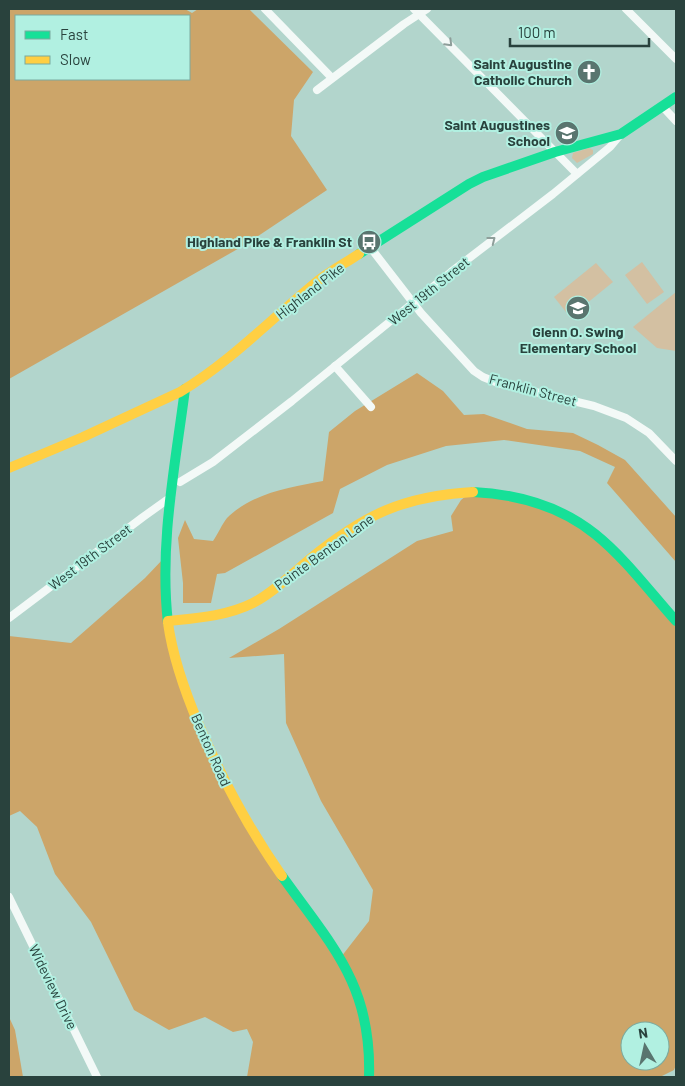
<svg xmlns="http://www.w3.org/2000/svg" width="685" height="1086" font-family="Barlow,sans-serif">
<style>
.green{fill:#d3c0a2}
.forest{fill:#cca569;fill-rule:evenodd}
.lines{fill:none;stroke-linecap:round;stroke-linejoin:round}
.street{stroke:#f3f9f7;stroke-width:8}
.fast{stroke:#16e098;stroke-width:10}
.slow{stroke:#ffcf43;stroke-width:10}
.oneway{stroke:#8e9e9a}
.labels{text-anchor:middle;stroke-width:4;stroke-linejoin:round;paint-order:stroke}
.poi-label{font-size:14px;font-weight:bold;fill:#29423d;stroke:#b1f0e1;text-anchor:end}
.street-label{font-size:14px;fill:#29423d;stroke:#b1f0e1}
</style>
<rect width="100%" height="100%" fill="#b2d5cc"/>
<g class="green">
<path d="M589 148 593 150V154L577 163 572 158 573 153Z"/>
<path d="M642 262 664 292 647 304 625 275Z"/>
<path d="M596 263 613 282 570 317 554 297Z"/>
<path d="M676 292V351L657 348 633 327Z"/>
</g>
<g class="forest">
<path d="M9 9H185L192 13 198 9H249L313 72 294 100 291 136 327 190 243 246 9 379ZM16 16H189V79H16Z"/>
<path d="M417 373 443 391 464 415 484 414 527 429 573 433 598 445 625 460 676 517V562L607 483 615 467 580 451 504 440 446 446 387 465 340 489 333 513 225 573 217 574 211 603H183V583L178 538 185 520 194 539 213 541C218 534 222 524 227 518 252 493 291 487 323 481L329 432 355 411Z"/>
<path d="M472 491 526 499 588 528 676 621V1065L674 1070 660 1077H247L253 1042 247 1029 233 1032 205 1017 169 1030 134 1010 91 922 55 874 37 827 20 811 9 816V636L71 643 145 578 164 558 174 655 237 807 341 957 369 921 373 890 321 801 286 723 284 654 229 658 279 629 417 541 453 531 451 516 461 500ZM630 1031H660V1061H630Z"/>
<path d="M9 1017 15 1030 23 1077H9Z"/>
</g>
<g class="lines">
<g class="street">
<path d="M265 9 332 78"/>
<path d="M414 9 577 174"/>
<path d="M626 9 676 59"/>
<path d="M317 90 404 24 427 9"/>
<path d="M663 107 676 121"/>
<path d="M370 247 421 313 474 371 483 377 498 383 594 406 626 418 649 433 676 461"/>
<path d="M335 366 371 407"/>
<path d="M180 482 213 462 292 401 451 272 553 194 610 147 621 134"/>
<path d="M9 618 143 517 171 497"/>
<path d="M9 897 97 1077"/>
</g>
<g class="fast">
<path d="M359 254 469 184 483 177 555 152 621 134 676 97"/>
<path d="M473 492C516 494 560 506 595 534 625 558 650 592 676 621"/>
<path d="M168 623C159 545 175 467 185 389"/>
<path d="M282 876C332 946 372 985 369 1077"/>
</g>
<g class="slow">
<path d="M9 468 83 437 180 392C230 362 270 320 314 284 328 272 344 264 359 254"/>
<path d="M168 621C197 618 227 616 253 603 274 592 293 573 311 558 364 515 403 496 473 492"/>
<path d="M168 623C173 659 185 692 199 725 222 779 249 829 282 876"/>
</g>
</g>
<defs><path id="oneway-chevron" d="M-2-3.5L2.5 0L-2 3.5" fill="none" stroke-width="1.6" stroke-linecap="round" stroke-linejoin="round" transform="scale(1.25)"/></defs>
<g class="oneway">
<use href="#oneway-chevron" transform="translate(449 43) rotate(45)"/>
<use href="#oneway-chevron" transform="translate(492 240) rotate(-38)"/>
</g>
<defs>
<g id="church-disc" transform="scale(1.25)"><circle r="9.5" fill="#59756f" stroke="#b1f0e1"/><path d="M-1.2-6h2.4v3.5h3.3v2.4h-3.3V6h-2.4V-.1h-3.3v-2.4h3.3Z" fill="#fff"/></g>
<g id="school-disc" transform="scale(1.25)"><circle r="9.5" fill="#59756f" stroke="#b1f0e1"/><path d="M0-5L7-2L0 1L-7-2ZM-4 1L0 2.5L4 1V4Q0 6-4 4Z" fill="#fff"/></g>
<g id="bus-disc" transform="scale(1.25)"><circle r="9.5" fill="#59756f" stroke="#b1f0e1"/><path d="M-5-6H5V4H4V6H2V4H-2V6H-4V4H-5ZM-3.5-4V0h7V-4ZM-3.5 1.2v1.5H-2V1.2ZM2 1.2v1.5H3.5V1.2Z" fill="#fff"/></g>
</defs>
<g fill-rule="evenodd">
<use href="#church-disc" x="589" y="72"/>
<use href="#school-disc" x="567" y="133"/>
<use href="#bus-disc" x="369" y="242"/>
<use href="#school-disc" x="578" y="308"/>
</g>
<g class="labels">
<g class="poi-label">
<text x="572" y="69">Saint Augustine<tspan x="572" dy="16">Catholic Church</tspan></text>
<text x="550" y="130">Saint Augustines<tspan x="550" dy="16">School</tspan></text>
<text x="352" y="247">Highland Pike &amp; Franklin St</text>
<text x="578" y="337" text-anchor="middle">Glenn O. Swing<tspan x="578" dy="16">Elementary School</tspan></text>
</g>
<g class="street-label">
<text transform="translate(310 291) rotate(-38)" y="5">Highland Pike</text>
<text transform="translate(429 291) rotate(-39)" y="5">West 19th Street</text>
<text transform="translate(533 390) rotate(15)" y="5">Franklin Street</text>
<text transform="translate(324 552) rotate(-36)" y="5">Pointe Benton Lane</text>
<text transform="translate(90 557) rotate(-37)" y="5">West 19th Street</text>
<text transform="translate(211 750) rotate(66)" y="5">Benton Road</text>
<text transform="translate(53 987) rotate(64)" y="5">Wideview Drive</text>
</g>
</g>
<rect width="685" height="1086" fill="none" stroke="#29423d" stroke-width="20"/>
<rect x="15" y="15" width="175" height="65" fill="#b1f0e1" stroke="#7baa9f"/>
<rect x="25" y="31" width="25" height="8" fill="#16e098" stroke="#7baa9f"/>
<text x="60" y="40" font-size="15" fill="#29423d">Fast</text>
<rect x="25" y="56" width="25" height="8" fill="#ffcf43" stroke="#7baa9f"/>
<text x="60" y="65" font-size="15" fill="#29423d">Slow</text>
<g transform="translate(645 1046) rotate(351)"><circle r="24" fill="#b1f0e1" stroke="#7baa9f"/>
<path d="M0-4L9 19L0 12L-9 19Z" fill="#59756f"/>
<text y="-8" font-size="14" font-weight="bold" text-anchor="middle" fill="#29423d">N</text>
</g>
<path d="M510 38v8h139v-8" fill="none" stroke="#29423d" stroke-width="2.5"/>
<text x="518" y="38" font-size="15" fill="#29423d" stroke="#b1f0e1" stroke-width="4" paint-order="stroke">100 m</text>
</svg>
